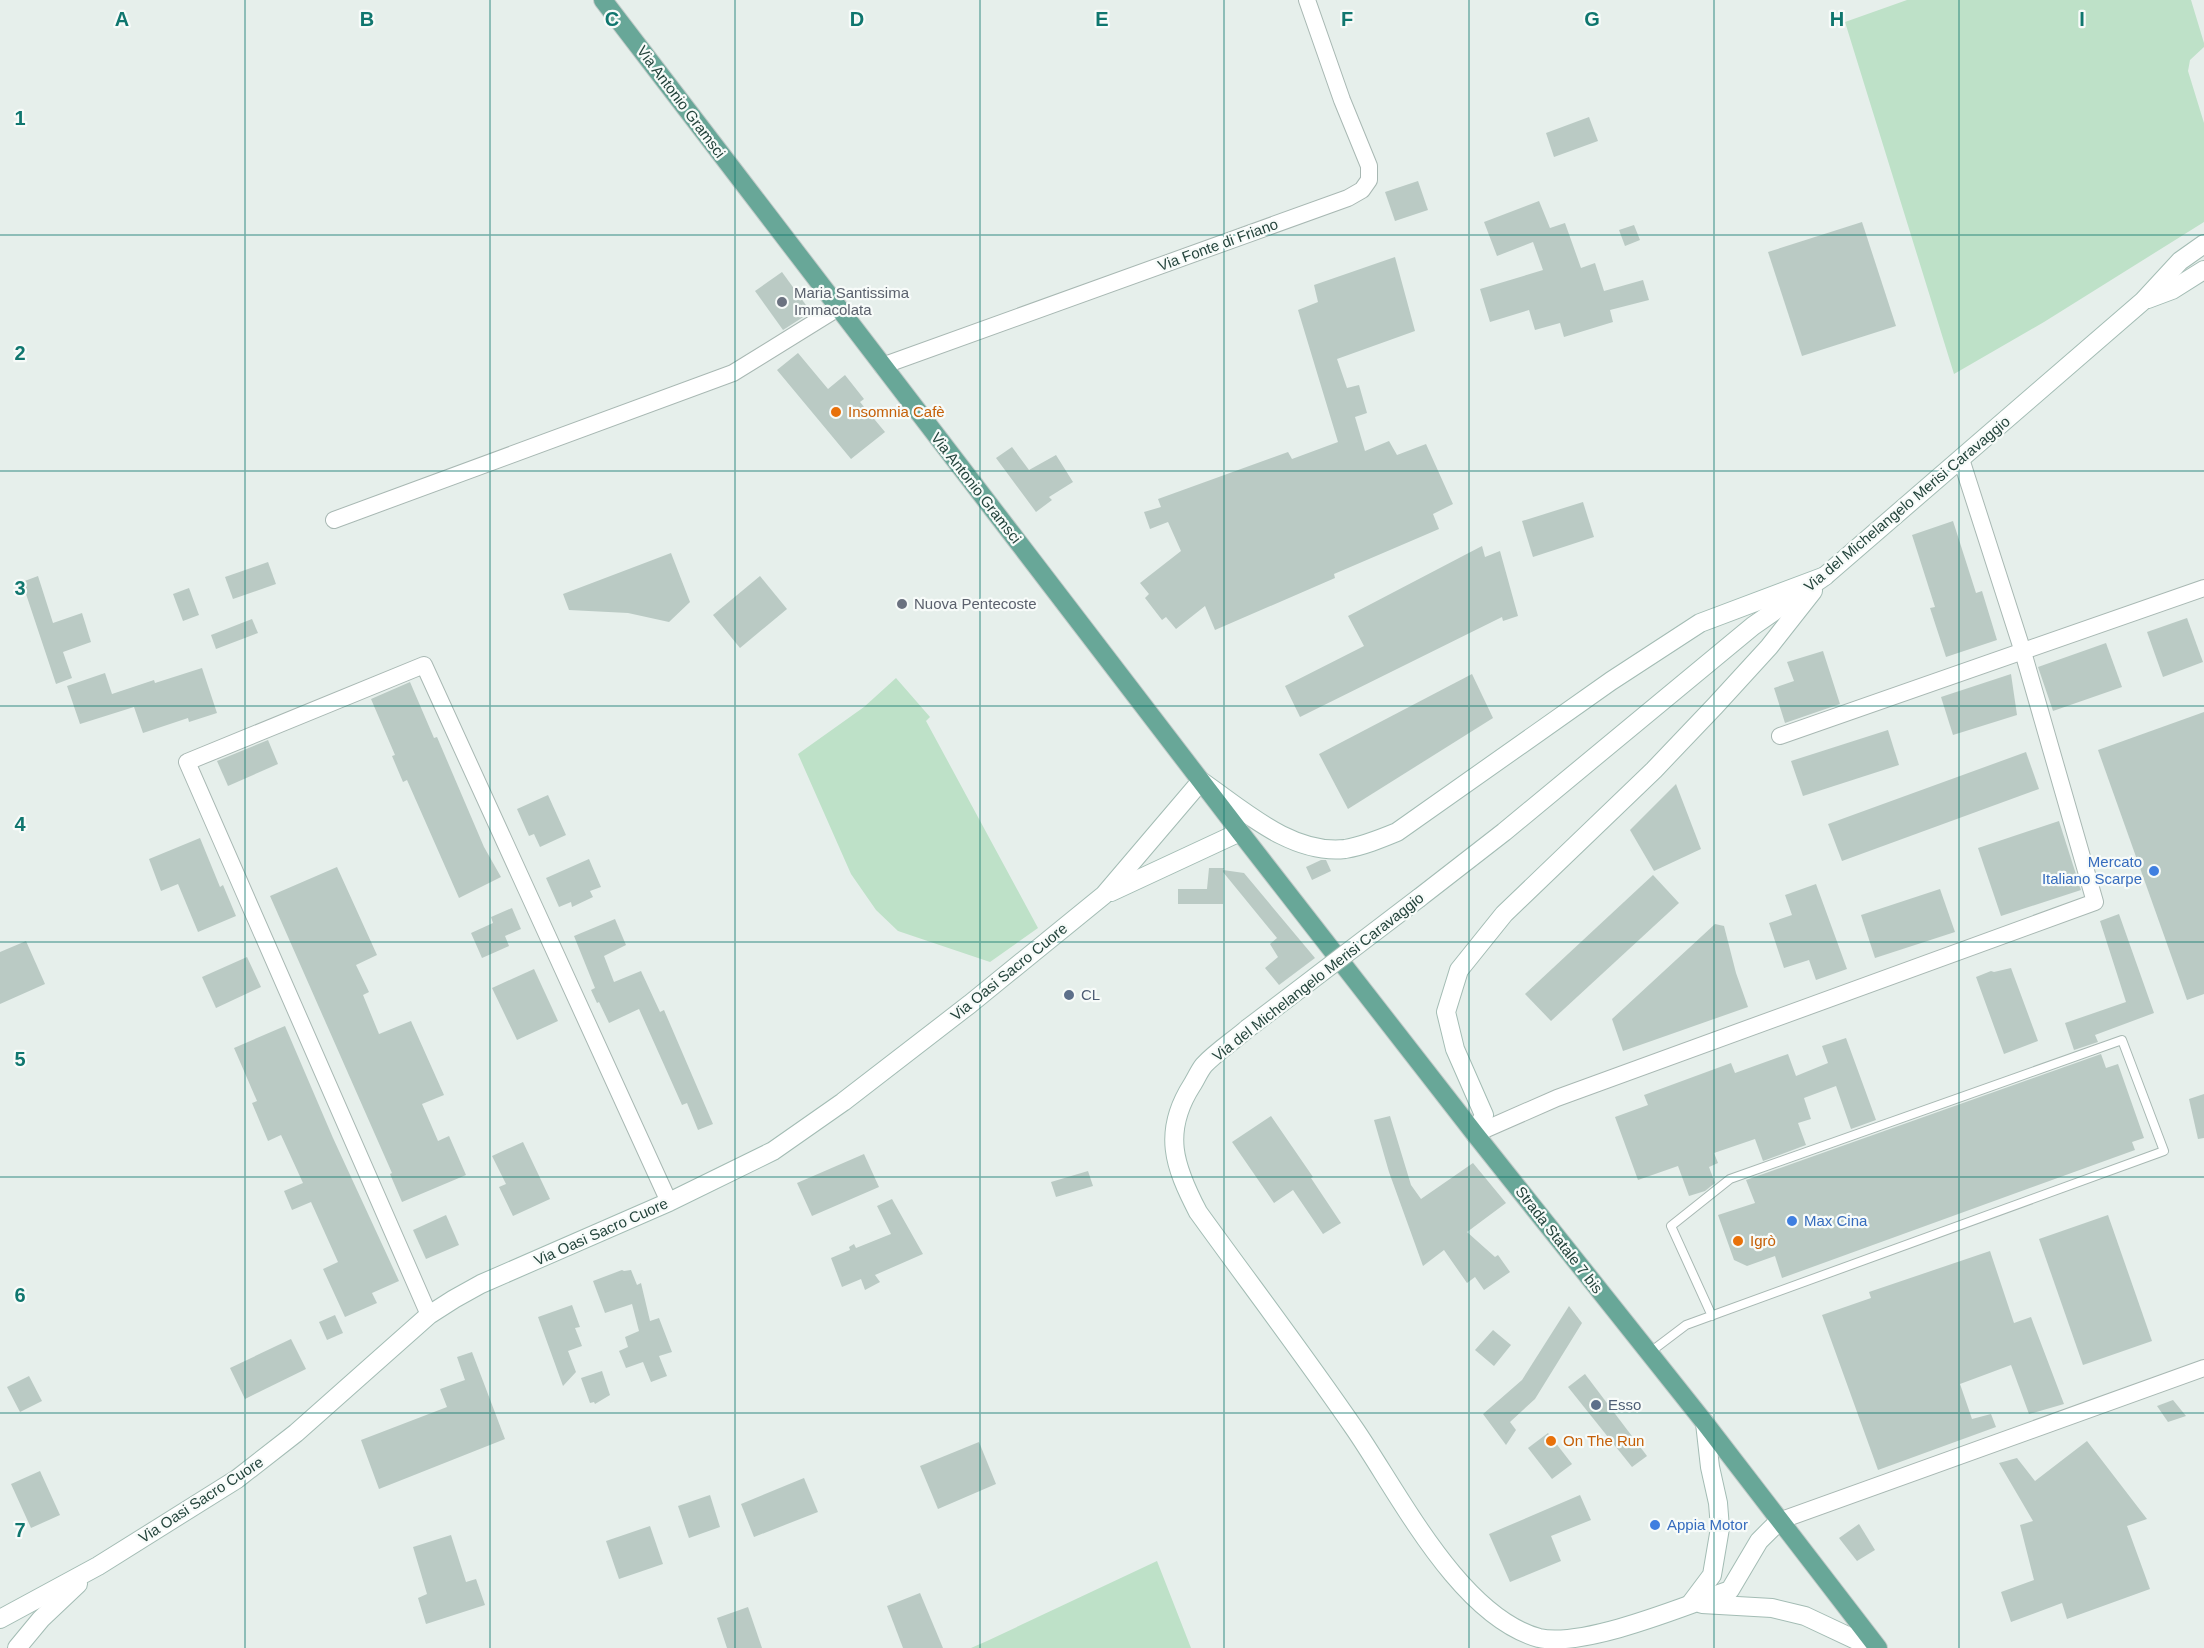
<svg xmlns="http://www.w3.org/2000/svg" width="2204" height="1648" font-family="Helvetica,sans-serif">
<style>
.green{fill:#bee1c8}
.building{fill:#bacac4}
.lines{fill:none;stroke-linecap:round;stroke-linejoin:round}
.lane-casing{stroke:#a8b8b3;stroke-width:10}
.street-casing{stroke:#a8b8b3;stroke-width:18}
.secondary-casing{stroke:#a3bcb4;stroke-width:20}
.primary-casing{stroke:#c1cac8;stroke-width:20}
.lane{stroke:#fff;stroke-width:8}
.street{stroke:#fff;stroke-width:16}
.secondary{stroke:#fff;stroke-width:18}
.primary{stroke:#68a798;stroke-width:18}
.secondary-bridge-casing{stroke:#a3bcb4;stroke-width:20;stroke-linecap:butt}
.secondary-bridge{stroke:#fff;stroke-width:18}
.grid{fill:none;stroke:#0f766e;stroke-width:1.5;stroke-opacity:0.55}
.worship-dot{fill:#6b7280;stroke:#f7fbf9;stroke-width:2}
.food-dot{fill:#e8710a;stroke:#f7fbf9;stroke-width:2}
.shop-dot{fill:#3f7fe0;stroke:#f7fbf9;stroke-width:2}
.service-dot{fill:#5c6f8a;stroke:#f7fbf9;stroke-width:2}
.labels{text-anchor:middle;stroke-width:4.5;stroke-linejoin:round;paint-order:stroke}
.street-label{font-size:15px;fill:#23433b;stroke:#f7fbf9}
.worship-label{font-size:15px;fill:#5b616d;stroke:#f7fbf9;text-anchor:start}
.food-label{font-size:15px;fill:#c56008;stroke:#f7fbf9;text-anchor:start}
.shop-label{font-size:15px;fill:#366cbe;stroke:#f7fbf9;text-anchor:start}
.service-label{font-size:15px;fill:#4e5e75;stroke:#f7fbf9;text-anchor:start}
.grid-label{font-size:20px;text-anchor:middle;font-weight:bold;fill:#0f766e;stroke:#f7fbf9;stroke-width:4.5;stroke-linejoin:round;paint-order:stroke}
</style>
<rect width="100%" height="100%" fill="#e6efeb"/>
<g class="green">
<path d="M1907 0H2191L2204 43V47L2190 60 2188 71 2204 123V222L2044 322 1954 374 1845 22Z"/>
<path d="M896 678 930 717 926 721 1038 928 990 962 898 931 876 910 851 874 798 754 864 707Z"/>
<path d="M1157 1561 1191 1648H971L987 1641Z"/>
</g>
<g class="building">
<path d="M1589 117 1598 141 1554 157 1546 133Z"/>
<path d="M1418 181 1428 210 1395 221 1385 192Z"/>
<path d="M1539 201 1550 228 1565 223 1581 268 1595 263 1604 291 1643 280 1649 300 1610 310 1613 322 1564 337 1560 323 1535 330 1529 310 1490 322 1480 289 1543 270 1533 242 1497 256 1484 222Z"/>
<path d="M1862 222 1896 326 1802 356 1768 252Z"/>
<path d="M1634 225 1640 240 1625 246 1619 230Z"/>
<path d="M1395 257 1415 331 1337 359 1347 388 1359 385 1367 413 1355 417 1365 451 1389 441 1397 455 1426 444 1453 504 1433 514 1439 529 1334 574 1335 578 1215 630 1205 606 1176 629 1166 617 1162 620 1145 598 1149 594 1140 583 1181 551 1168 522 1150 529 1144 512 1161 507 1158 499 1288 452 1292 459 1338 442 1298 310 1318 302 1314 285Z"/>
<path d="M782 272 811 312 783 330 755 291Z"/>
<path d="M798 353 828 389 845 375 864 399 860 402 885 432 851 459 777 370Z"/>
<path d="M1012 447 1029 470 1056 455 1073 482 1049 497 1052 500 1036 512 996 458Z"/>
<path d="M1583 502 1594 537 1533 557 1522 521Z"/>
<path d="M1953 521 1976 593 1982 591 1997 640 1946 657 1930 608 1935 607 1912 535Z"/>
<path d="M1482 546 1485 557 1500 551 1518 616 1503 621 1502 617 1300 717 1285 686 1364 646 1348 616Z"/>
<path d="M671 553 690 602 669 622 628 613 569 610 563 594Z"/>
<path d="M268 562 276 584 233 599 225 577Z"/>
<path d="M38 576 53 623 82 613 91 642 63 652 72 678 56 684 22 582Z"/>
<path d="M760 576 787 609 740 648 713 615Z"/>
<path d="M189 588 199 615 183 621 173 594Z"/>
<path d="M2187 618 2203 662 2163 677 2147 632Z"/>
<path d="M252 619 258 633 216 649 211 635Z"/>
<path d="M2106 643 2122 687 2053 711 2038 667Z"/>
<path d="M1823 651 1840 704 1785 723 1774 688 1794 681 1787 662Z"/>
<path d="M202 668 217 713 189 722 188 718 143 733 134 707 80 724 67 686 105 673 112 694 154 680 155 683Z"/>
<path d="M1472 674 1493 718 1348 809 1319 754Z"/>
<path d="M2011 674 2017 715 1953 735 1941 697Z"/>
<path d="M410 682 434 738 437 737 484 847 501 877 459 898 407 780 403 782 392 756 395 755 371 699Z"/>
<path d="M2204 712V994L2187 1000 2098 750Z"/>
<path d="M1888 730 1899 765 1803 796 1791 761Z"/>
<path d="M268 740 278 764 228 786 217 761Z"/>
<path d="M2026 752 2039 789 1842 861 1828 824Z"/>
<path d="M1676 784 1701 849 1654 871 1630 830Z"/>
<path d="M548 795 566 835 540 847 534 834 529 836 517 809Z"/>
<path d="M2059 821 2081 890 2001 916 1978 848Z"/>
<path d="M200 838 220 887 223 885 236 916 198 932 178 884 161 891 149 859Z"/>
<path d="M589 859 601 887 590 891 593 897 572 907 571 902 559 907 546 878Z"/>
<path d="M1321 860H1326L1331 871 1312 880 1306 867Z"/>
<path d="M337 867 377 955 356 965 369 992 363 995 379 1034 411 1021 444 1095 422 1104 438 1141 449 1136 466 1175 402 1202 390 1174 392 1173 270 896Z"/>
<path d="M1209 868H1224L1223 870 1244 873 1315 958 1279 985 1265 968 1278 957 1270 944 1277 938 1223 872V904H1178V889H1207Z"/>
<path d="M1653 875 1679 903 1551 1021 1525 994Z"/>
<path d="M1816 884 1847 969 1816 980 1809 960 1784 968 1769 923 1792 915 1785 895Z"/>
<path d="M1940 889 1955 932 1875 958 1861 915Z"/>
<path d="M512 908 521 929 505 936 509 946 482 958 471 933 493 923 491 917Z"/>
<path d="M2119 914 2154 1013 2095 1035 2098 1042 2074 1050 2065 1023 2126 1002 2100 921Z"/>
<path d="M615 919 626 945 604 956 614 982 641 971 660 1012 664 1010 713 1124 698 1130 687 1103 682 1105 639 1009 609 1023 599 1002 597 1003 591 990 595 988 574 936Z"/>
<path d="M1715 924 1724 926 1736 973 1748 1007 1623 1051 1612 1019Z"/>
<path d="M26 941 45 984 0 1004V952Z"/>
<path d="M247 957 261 987 216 1008 202 977Z"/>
<path d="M2011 968 2038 1041 2004 1054 1976 977 1991 971 1994 972Z"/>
<path d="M534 969 558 1021 517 1040 492 988Z"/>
<path d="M285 1026 333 1138 399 1281 372 1293 377 1303 345 1317 323 1269 338 1262 311 1202 292 1210 284 1191 303 1183 281 1135 268 1141 252 1103 257 1101 234 1048Z"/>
<path d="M1846 1038 1876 1120 1851 1129 1836 1086 1804 1098 1811 1119 1798 1123 1806 1145 1763 1161 1755 1139 1714 1153 1718 1163 1709 1167 1715 1183 1705 1191 1689 1196 1678 1166 1638 1180 1615 1117 1648 1105 1644 1095 1731 1063 1735 1073 1788 1054 1796 1076 1828 1063 1822 1046Z"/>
<path d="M2101 1054 2106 1068 2118 1064 2144 1138 2132 1142 2135 1150 1782 1278 1775 1256 1747 1266 1734 1260 1718 1215 1755 1203 1746 1180Z"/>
<path d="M2204 1094V1138L2198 1139 2189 1099Z"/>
<path d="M1271 1116 1313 1177 1311 1178 1341 1223 1323 1234 1293 1190 1274 1203 1232 1142Z"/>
<path d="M1390 1116 1411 1185 1421 1199 1473 1163 1506 1203 1467 1232 1495 1257 1498 1255 1510 1272 1484 1290 1475 1277 1467 1283 1444 1250 1423 1266 1389 1172 1374 1120Z"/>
<path d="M523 1142 550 1199 513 1216 499 1187 506 1184 492 1156Z"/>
<path d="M864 1154 879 1187 812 1216 797 1183Z"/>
<path d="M1088 1171 1093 1186 1056 1197 1051 1182Z"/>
<path d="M892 1199 923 1254 875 1275 880 1282 865 1290 861 1279 842 1287 831 1258 850 1250 849 1247 854 1244 856 1248 891 1234 877 1206Z"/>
<path d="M446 1215 459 1245 426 1259 413 1230Z"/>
<path d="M2108 1215 2152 1341 2083 1365 2039 1239Z"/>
<path d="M1990 1251 2014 1323 2031 1317 2064 1404 2029 1414 2011 1365 1960 1384 1972 1419 1991 1414 1996 1427 1878 1470 1822 1315 1871 1298 1869 1292Z"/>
<path d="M622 1270 624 1271 631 1270 637 1285 641 1283 650 1321 659 1318 672 1352 659 1356 667 1376 651 1382 643 1362 626 1368 619 1351 628 1347 625 1337 639 1331 632 1304 605 1313 593 1281Z"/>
<path d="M572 1305 580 1327 575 1328 582 1346 568 1351 576 1372 563 1386 538 1317Z"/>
<path d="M1569 1306 1582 1323 1535 1399 1510 1422 1516 1430 1506 1445 1483 1414 1522 1380Z"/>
<path d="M335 1315 343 1333 327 1340 319 1322Z"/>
<path d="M1493 1330 1511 1345 1494 1366 1475 1350Z"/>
<path d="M291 1339 306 1369 245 1399 230 1368Z"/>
<path d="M472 1352 505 1439 379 1489 361 1440 447 1407 440 1389 465 1380 457 1357Z"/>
<path d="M602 1371 610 1395 595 1404 594 1402 590 1403 581 1378Z"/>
<path d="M1585 1374 1647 1456 1632 1467 1568 1387Z"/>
<path d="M29 1376 42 1401 20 1412 7 1387Z"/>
<path d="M2173 1400 2186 1416 2168 1422 2157 1406Z"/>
<path d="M1548 1433 1572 1464 1552 1479 1528 1448Z"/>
<path d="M2087 1441 2147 1519 2127 1526 2150 1589 2067 1619 2062 1603 2011 1622 2001 1592 2034 1580 2020 1525 2033 1521 1999 1463 2017 1458 2035 1481Z"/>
<path d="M979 1442 996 1484 938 1509 920 1466Z"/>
<path d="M40 1471 60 1515 31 1528 11 1484Z"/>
<path d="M804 1478 818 1512 754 1537 741 1504Z"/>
<path d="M710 1495 720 1527 689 1538 678 1506Z"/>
<path d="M1580 1495 1591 1520 1551 1536 1561 1561 1510 1582 1489 1534Z"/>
<path d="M1859 1524 1875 1550 1857 1561 1839 1538Z"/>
<path d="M650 1526 663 1564 619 1579 606 1541Z"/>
<path d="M451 1535 466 1582 476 1579 485 1605 426 1624 418 1598 427 1594 413 1547Z"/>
<path d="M920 1593 943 1648H903L887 1606Z"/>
<path d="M748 1607 762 1648H727L717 1618Z"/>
</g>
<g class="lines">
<g class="lane-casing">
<path id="lane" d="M1649 1353 1686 1325 2164 1151 2122 1040 1730 1179 1671 1226 1712 1316"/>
</g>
<g class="street-casing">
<g id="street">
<path d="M882 366 1348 198 1362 190 1369 180V166L1342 100 1307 0"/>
<path d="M334 520 733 373 838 308"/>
<path d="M1780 736 2204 588"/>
<path d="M1475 1134 1557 1098 2095 902 2023 652 1961 459"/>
<path d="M429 1315 187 762 424 665 669 1202"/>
<path d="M1779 1521 2204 1368"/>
</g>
</g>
<g class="secondary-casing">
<g id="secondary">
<path d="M2148 299 2172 290 2204 270"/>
<path d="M1111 892 1240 832"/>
<path d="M1419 898 1504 832 1753 626 1825 576 2143 301 2180 261 2204 244"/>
<path d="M1247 1029C1233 1041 1216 1052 1204 1065 1199 1071 1196 1079 1192 1085 1162 1132 1174 1166 1198 1212 1250 1284 1304 1355 1354 1428 1399 1493 1459 1616 1539 1638 1584 1648 1685 1606 1730 1590L1759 1541 1779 1521"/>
<path d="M1475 1134 1484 1115 1455 1049 1446 1012 1459 970 1504 914 1654 770 1715 706 1769 647 1813 591"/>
<path d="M1691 1603 1712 1575 1720 1528 1718 1503 1710 1467 1705 1423"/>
<path d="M1702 1604 1772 1608 1805 1616 1873 1648"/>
<path d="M0 1619 98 1566 237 1479 296 1433 429 1315 454 1299 481 1284 669 1202 773 1151 843 1102 970 1004 1104 895 1201 781C1242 809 1291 855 1345 849 1363 846 1380 839 1397 832L1611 681 1700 623 1825 576"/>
<path d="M17 1648 41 1619 78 1584"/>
</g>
</g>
<g class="primary-casing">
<path id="primary" d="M603 0 1240 832 1475 1134 1705 1423 1878 1648"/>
</g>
<use href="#lane" class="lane"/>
<use href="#street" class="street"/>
<use href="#secondary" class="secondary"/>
<use href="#primary" class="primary"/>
<g class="secondary-bridge-casing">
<path id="secondary-bridge" d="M1247 1029 1419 898"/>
</g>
<use href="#secondary-bridge" class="secondary-bridge"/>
</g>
<path class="grid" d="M245 0V1648M490 0V1648M735 0V1648M980 0V1648M1224 0V1648M1469 0V1648M1714 0V1648M1959 0V1648M0 235H2204M0 471H2204M0 706H2204M0 942H2204M0 1177H2204M0 1413H2204"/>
<g class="worship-dot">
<circle cx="782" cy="302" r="6"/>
<circle cx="902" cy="604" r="6"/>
</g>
<g class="food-dot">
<circle cx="836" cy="412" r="6"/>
<circle cx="1738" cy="1241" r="6"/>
<circle cx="1551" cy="1441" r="6"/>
</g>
<g class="shop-dot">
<circle cx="2154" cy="871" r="6"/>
<circle cx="1792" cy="1221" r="6"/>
<circle cx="1655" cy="1525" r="6"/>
</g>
<g class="service-dot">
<circle cx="1069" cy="995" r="6"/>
<circle cx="1596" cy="1405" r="6"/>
</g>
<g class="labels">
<g class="street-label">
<text transform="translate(681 102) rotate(53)" y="5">Via Antonio Gramsci</text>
<text transform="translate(1218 245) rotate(-20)" y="5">Via Fonte di Friano</text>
<text transform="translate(976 488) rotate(52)" y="5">Via Antonio Gramsci</text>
<text transform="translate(1907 504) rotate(-40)" y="5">Via del Michelangelo Merisi Caravaggio</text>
<text transform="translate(1009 972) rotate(-39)" y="5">Via Oasi Sacro Cuore</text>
<text transform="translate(1318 977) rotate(-38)" y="5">Via del Michelangelo Merisi Caravaggio</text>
<text transform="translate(601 1232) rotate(-24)" y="5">Via Oasi Sacro Cuore</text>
<text transform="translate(1559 1240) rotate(52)" y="5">Strada Statale 7 bis</text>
<text transform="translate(201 1500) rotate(-33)" y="5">Via Oasi Sacro Cuore</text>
</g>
<g class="worship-label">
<text x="794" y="298">Maria Santissima<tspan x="794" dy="17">Immacolata</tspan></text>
<text x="914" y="609">Nuova Pentecoste</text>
</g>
<g class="food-label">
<text x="848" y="417">Insomnia Cafè</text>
<text x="1750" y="1246">Igrò</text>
<text x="1563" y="1446">On The Run</text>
</g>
<g class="shop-label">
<text x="2142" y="867" text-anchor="end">Mercato<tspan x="2142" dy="17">Italiano Scarpe</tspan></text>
<text x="1804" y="1226">Max Cina</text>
<text x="1667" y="1530">Appia Motor</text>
</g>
<g class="service-label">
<text x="1081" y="1000">CL</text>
<text x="1608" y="1410">Esso</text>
</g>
</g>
<g class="grid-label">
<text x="122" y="26">A</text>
<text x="367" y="26">B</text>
<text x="612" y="26">C</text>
<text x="857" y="26">D</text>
<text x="1102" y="26">E</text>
<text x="1347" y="26">F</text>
<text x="1592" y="26">G</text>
<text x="1837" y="26">H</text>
<text x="2082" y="26">I</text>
<text x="20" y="125">1</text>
<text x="20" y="360">2</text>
<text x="20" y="595">3</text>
<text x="20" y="831">4</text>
<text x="20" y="1066">5</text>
<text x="20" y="1302">6</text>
<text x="20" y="1537">7</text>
</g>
</svg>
